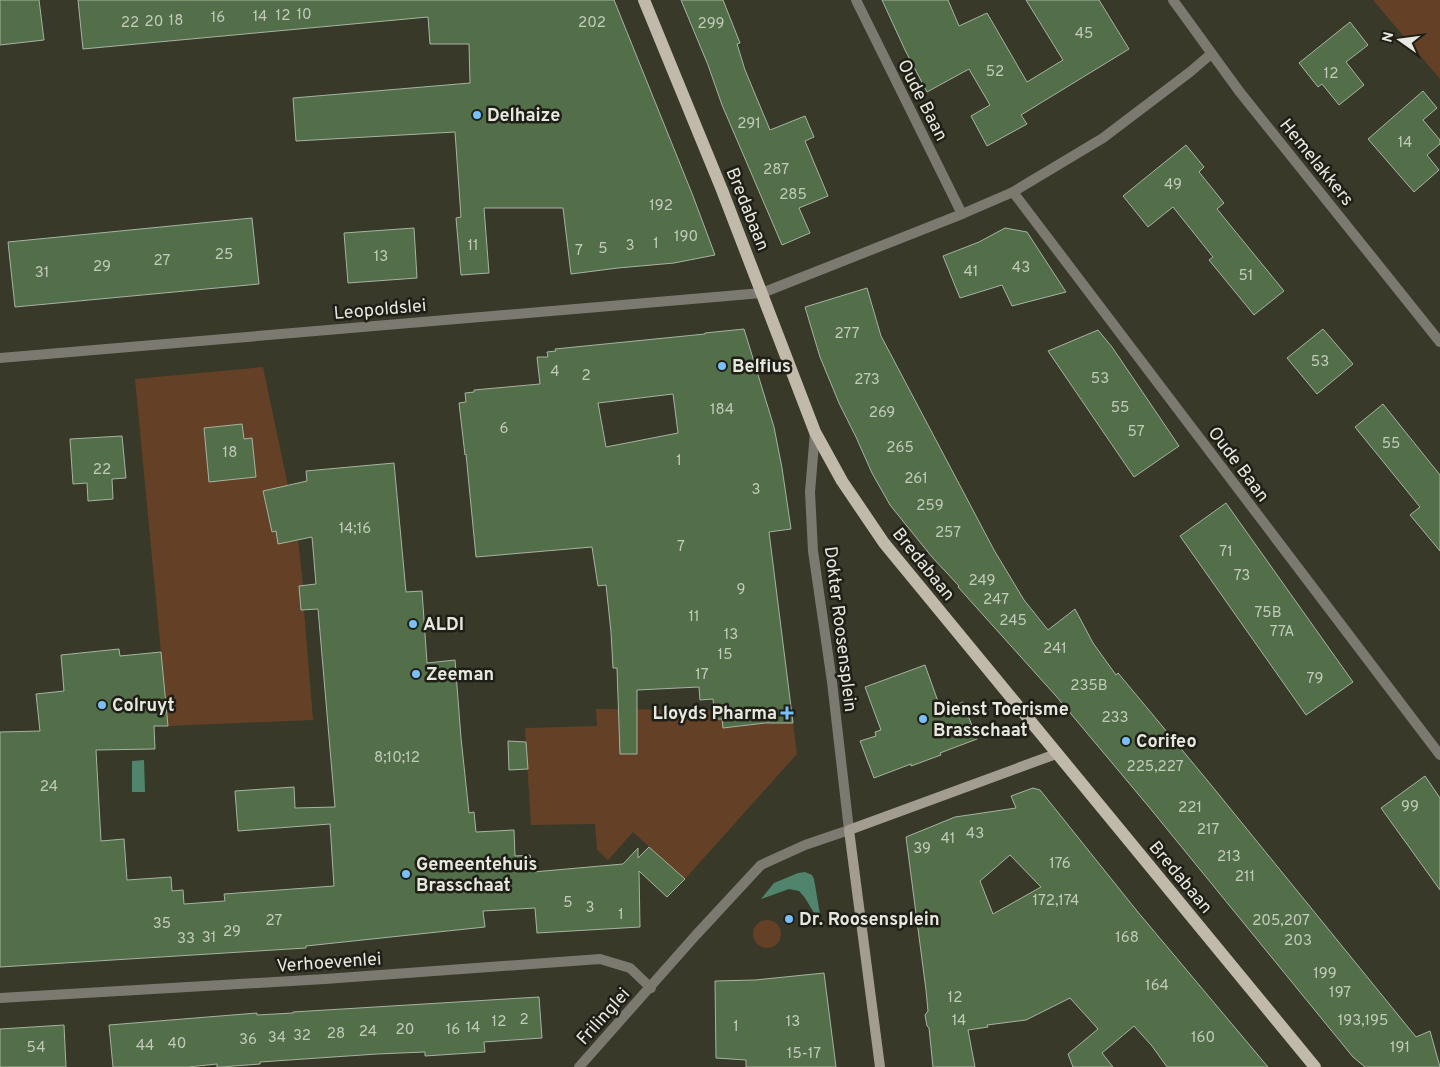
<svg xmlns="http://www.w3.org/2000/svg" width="1440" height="1067" font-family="Overpass,sans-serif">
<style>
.green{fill:#644126}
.water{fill:#50846d}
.building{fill:#536f49;stroke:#a7b3a2;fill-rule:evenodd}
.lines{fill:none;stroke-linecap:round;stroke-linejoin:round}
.street{stroke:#7c7971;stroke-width:10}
.secondary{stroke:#a39d91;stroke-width:10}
.primary{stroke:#c1b9aa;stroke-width:12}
.poi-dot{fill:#7abff8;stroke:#1f1f18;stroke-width:2}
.labels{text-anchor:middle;stroke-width:5;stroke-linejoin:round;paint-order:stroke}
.number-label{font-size:15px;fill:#c2cab9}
.street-label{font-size:18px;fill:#e7e8de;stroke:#1f1f18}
.poi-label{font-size:18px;font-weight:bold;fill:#e7e8de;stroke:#1f1f18;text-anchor:start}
</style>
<rect width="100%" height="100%" fill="#383929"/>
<g class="green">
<path d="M1373 0H1440V79Z"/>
<path d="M263 367 288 486 263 492 272 532 276 531 278 544 298 540 303 585 299 586 301 610H304L313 720 168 726 135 379Z"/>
<path d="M596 709 716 710 717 719H722L723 728 765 723H793L797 754 685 879 633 832 608 860 597 850 595 824 531 825 525 728 597 726Z"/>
<circle cx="767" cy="934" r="14"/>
</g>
<g class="water">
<path d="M144 760 145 792H132V761Z"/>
<path d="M805 872 812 875 814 879 822 926 805 898 799 891 789 889 761 899 774 883 798 873Z"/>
</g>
<g class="building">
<path d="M0 0H39L44 40 0 45Z"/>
<path d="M78 0H614L693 196 715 255 674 263 618 268 571 274 563 208H484L489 273 461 275 456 218 461 217 455 132 296 141 293 98 470 83 469 44H430L428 17 83 49Z"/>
<path d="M681 0H723L740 43 737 44 745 70 770 130 805 116 814 137 805 141 828 196 799 208 810 233 782 245 722 105 708 65Z"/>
<path d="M882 0H948L959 26 987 13 1027 82 1063 60 1026 0H1099L1129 49 1021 115 1027 124 987 146 971 116 990 105 969 69 927 92 905 50Z"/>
<path d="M1350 22 1368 45 1346 62 1364 85 1339 105 1322 84 1318 87 1299 63Z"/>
<path d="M1423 91 1437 108 1423 120 1440 140V144L1427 155 1439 170 1414 192 1368 139Z"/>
<path d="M1186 145 1204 167 1199 172 1224 203 1217 209 1284 291 1254 315 1209 260 1213 257 1173 207 1148 227 1123 196Z"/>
<path d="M252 218 259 284 15 307 8 242Z"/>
<path d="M414 228 417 278 348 283 344 233Z"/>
<path d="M1005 228 1027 232 1066 292 1012 306 1002 285 960 298 943 256 979 242Z"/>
<path d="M867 288 881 336 994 550 1024 600 1048 630 1075 609 1093 643 1116 675 1118 673 1207 780 1416 1037 1430 1031 1440 1067H1365L1353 1057 1149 807 1056 696 958 587 959 586 932 557 890 505 872 473 856 437 839 403 820 357 805 307Z"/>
<path d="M744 329 774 427 782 468 791 529 769 532 793 723H765L723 728 722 719H717L716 710H714L713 699 700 700 699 687 637 690V754H620L617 668H613L611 632 606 585 598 586 592 547 476 557 466 454 465 455 459 403 466 402 465 393 474 392V390L540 384 537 357H548L547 352 556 351 555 349 705 334V333ZM673 394 678 433 606 447 598 403Z"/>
<path d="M1323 329 1353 364 1317 394 1287 358Z"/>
<path d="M1098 330 1112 347 1179 446 1134 477 1048 351Z"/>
<path d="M1383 404 1440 475V551L1410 515 1420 507 1355 427Z"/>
<path d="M242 424 244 439 252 438 256 477 209 482 204 428Z"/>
<path d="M122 436 126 478 112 479 113 499 88 501 87 483 73 484 70 439Z"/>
<path d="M394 463 406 592 422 591 427 663 455 660 461 738 469 813 474 812 476 832 514 830 515 856 530 855 533 872 623 864 638 848V858L649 847 685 879 667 897 639 871 640 927 537 933 535 908 483 911 485 927 306 946V948L0 967V732L40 731 36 694 64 691 61 655 119 649 120 656 161 652 168 726H154L155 749 96 750 101 841 124 839 127 880 171 877 172 891 183 890 184 904 225 901 224 894 334 886 330 824 238 831 235 791 294 787 295 808 335 807 318 609 301 610 299 586 316 584 312 537 278 544 276 531 272 532 263 491 307 481 306 471Z"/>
<path d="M1226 503 1353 682 1306 715 1180 536Z"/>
<path d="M925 665 940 707 947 704 948 708 963 702 977 739 940 753 941 755 911 766V764L874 778 860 741 876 736 875 732 881 730 865 687Z"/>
<path d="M508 741 526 742 528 769 509 770Z"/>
<path d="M1425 776 1440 798V890L1381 808Z"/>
<path d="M1033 788 1040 790 1137 911 1268 1067H1167L1152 1046 1134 1026 1102 1053 1113 1067H1073L1068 1054 1098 1029 1070 998 1026 1020 987 1025 988 1027 968 1030 975 1067H933L929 1028 927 1026 925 1015 928 1011 926 990 906 837 955 817 1016 808 1011 796ZM1010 855 1041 887 993 914 980 881Z"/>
<path d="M824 973 836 1067H746V1060L716 1058 715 981 755 980Z"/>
<path d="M539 997 542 1038 484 1042 485 1052 425 1056V1052L377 1054 260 1062V1064L221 1067H217V1064L188 1067H113L109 1025 257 1013V1015L293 1013V1012Z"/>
<path d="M64 1025 66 1067H0V1029Z"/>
</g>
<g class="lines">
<g class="street">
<path d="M856 0 962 214"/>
<path d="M1173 0 1239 91 1440 342"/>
<path d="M1013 192 1440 755"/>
<path d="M0 358 762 293 962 214 1013 192 1103 138 1190 72 1211 54"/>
<path d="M0 998 325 979 600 959 630 968 651 988"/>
<path d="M579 1067 696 935 761 865 805 845 849 830 832 682 813 551 810 492 815 432"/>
</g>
<path class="secondary" d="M880 1067 849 830 1056 754"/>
<path class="primary" d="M644 0 722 190 815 432 842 481 884 543 1315 1067"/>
</g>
<g class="poi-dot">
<circle cx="477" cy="115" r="5"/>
<circle cx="722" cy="366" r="5"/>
<circle cx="413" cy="624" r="5"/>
<circle cx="416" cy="674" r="5"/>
<circle cx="102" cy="705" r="5"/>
<path d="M784.5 705.5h5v5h5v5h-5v5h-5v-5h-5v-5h5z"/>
<circle cx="923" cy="719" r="5"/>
<circle cx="1126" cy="741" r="5"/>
<circle cx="406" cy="874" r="5"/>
<circle cx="789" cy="919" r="5"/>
</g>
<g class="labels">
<g class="number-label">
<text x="304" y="19">10</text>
<text x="283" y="20">12</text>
<text x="260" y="21">14</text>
<text x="218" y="22">16</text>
<text x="176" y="25">18</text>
<text x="154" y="26">20</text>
<text x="130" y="27">22</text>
<text x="592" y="27">202</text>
<text x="711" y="28">299</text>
<text x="1084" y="38">45</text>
<text x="995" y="76">52</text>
<text x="1331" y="78">12</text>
<text x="749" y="128">291</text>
<text x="1405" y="147">14</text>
<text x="776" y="174">287</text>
<text x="1173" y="189">49</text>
<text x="793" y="199">285</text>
<text x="661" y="210">192</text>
<text x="686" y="241">190</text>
<text x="656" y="248">1</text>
<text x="473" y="250">11</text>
<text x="630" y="250">3</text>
<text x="603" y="253">5</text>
<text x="579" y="255">7</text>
<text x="224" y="259">25</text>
<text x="381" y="261">13</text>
<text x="162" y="265">27</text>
<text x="102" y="271">29</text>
<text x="1021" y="272">43</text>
<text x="971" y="276">41</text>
<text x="42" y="277">31</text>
<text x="1246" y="280">51</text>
<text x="847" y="338">277</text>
<text x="1320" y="366">53</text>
<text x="555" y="376">4</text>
<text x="586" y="380">2</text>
<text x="1100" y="383">53</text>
<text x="867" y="384">273</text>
<text x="1120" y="412">55</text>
<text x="722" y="414">184</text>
<text x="882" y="417">269</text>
<text x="504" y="433">6</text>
<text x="1136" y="436">57</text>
<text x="1391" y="448">55</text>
<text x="900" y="452">265</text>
<text x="230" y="457">18</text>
<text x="679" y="465">1</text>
<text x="102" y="474">22</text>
<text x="916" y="483">261</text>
<text x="756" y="494">3</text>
<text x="930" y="510">259</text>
<text x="355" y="533">14;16</text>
<text x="948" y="537">257</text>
<text x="681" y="551">7</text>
<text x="1226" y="556">71</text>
<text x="1242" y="580">73</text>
<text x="982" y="585">249</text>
<text x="741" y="594">9</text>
<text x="996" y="604">247</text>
<text x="1268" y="617">75B</text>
<text x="694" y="621">11</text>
<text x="1013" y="625">245</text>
<text x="1282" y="636">77A</text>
<text x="731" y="639">13</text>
<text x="1055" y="653">241</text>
<text x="725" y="659">15</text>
<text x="702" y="679">17</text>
<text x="1315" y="683">79</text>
<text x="1089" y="690">235B</text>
<text x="1115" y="722">233</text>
<text x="397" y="762">8;10;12</text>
<text x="1155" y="771">225,227</text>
<text x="49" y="791">24</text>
<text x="1410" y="811">99</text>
<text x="1190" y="812">221</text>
<text x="1208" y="834">217</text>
<text x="975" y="838">43</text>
<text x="948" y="843">41</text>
<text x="922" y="853">39</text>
<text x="1229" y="861">213</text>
<text x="1060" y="868">176</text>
<text x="1245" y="881">211</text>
<text x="1056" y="905">172,174</text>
<text x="568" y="907">5</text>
<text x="590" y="912">3</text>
<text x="621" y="919">1</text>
<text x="274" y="925">27</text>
<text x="1281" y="925">205,207</text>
<text x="162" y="928">35</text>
<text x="232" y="936">29</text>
<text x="209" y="942">31</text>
<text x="1127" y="942">168</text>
<text x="186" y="943">33</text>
<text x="1298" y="945">203</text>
<text x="1325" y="978">199</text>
<text x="1157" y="990">164</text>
<text x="1340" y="997">197</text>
<text x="955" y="1002">12</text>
<text x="524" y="1024">2</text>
<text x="959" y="1025">14</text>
<text x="1363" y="1025">193,195</text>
<text x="499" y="1026">12</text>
<text x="793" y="1026">13</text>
<text x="736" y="1031">1</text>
<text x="473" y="1032">14</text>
<text x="405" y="1034">20</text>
<text x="453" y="1034">16</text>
<text x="368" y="1036">24</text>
<text x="336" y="1038">28</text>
<text x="302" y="1040">32</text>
<text x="277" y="1042">34</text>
<text x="1203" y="1042">160</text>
<text x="248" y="1044">36</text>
<text x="177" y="1048">40</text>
<text x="145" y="1050">44</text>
<text x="36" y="1052">54</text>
<text x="1400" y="1052">191</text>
<text x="804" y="1058">15-17</text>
</g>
<g class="street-label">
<text transform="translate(923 100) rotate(63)" y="6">Oude Baan</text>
<text transform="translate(1317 162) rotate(51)" y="6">Hemelakkers</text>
<text transform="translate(748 209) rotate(68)" y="6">Bredabaan</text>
<text transform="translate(380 309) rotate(-5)" y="6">Leopoldslei</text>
<text transform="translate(1239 464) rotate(53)" y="6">Oude Baan</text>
<text transform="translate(924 564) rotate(51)" y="6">Bredabaan</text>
<text transform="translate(841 629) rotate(83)" y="6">Dokter Roosensplein</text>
<text transform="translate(1181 877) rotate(50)" y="6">Bredabaan</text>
<text transform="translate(329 962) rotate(-4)" y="6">Verhoevenlei</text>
<text transform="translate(603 1016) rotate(-48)" y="6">Frilinglei</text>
</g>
<g class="poi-label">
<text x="487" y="121">Delhaize</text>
<text x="732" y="372">Belfius</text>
<text x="423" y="630">ALDI</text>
<text x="426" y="680">Zeeman</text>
<text x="112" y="711">Colruyt</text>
<text x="933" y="715">Dienst Toerisme<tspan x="933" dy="21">Brasschaat</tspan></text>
<text x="777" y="719" text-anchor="end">Lloyds Pharma</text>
<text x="1136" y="747">Corifeo</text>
<text x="416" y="870">Gemeentehuis<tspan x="416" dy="21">Brasschaat</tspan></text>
<text x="799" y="925">Dr. Roosensplein</text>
</g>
</g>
<g transform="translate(1400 40) rotate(284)" stroke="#1f1f18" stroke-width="4" paint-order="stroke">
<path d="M0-4L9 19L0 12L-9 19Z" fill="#e7e8de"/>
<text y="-8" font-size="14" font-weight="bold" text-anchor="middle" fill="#e7e8de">N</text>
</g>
</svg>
